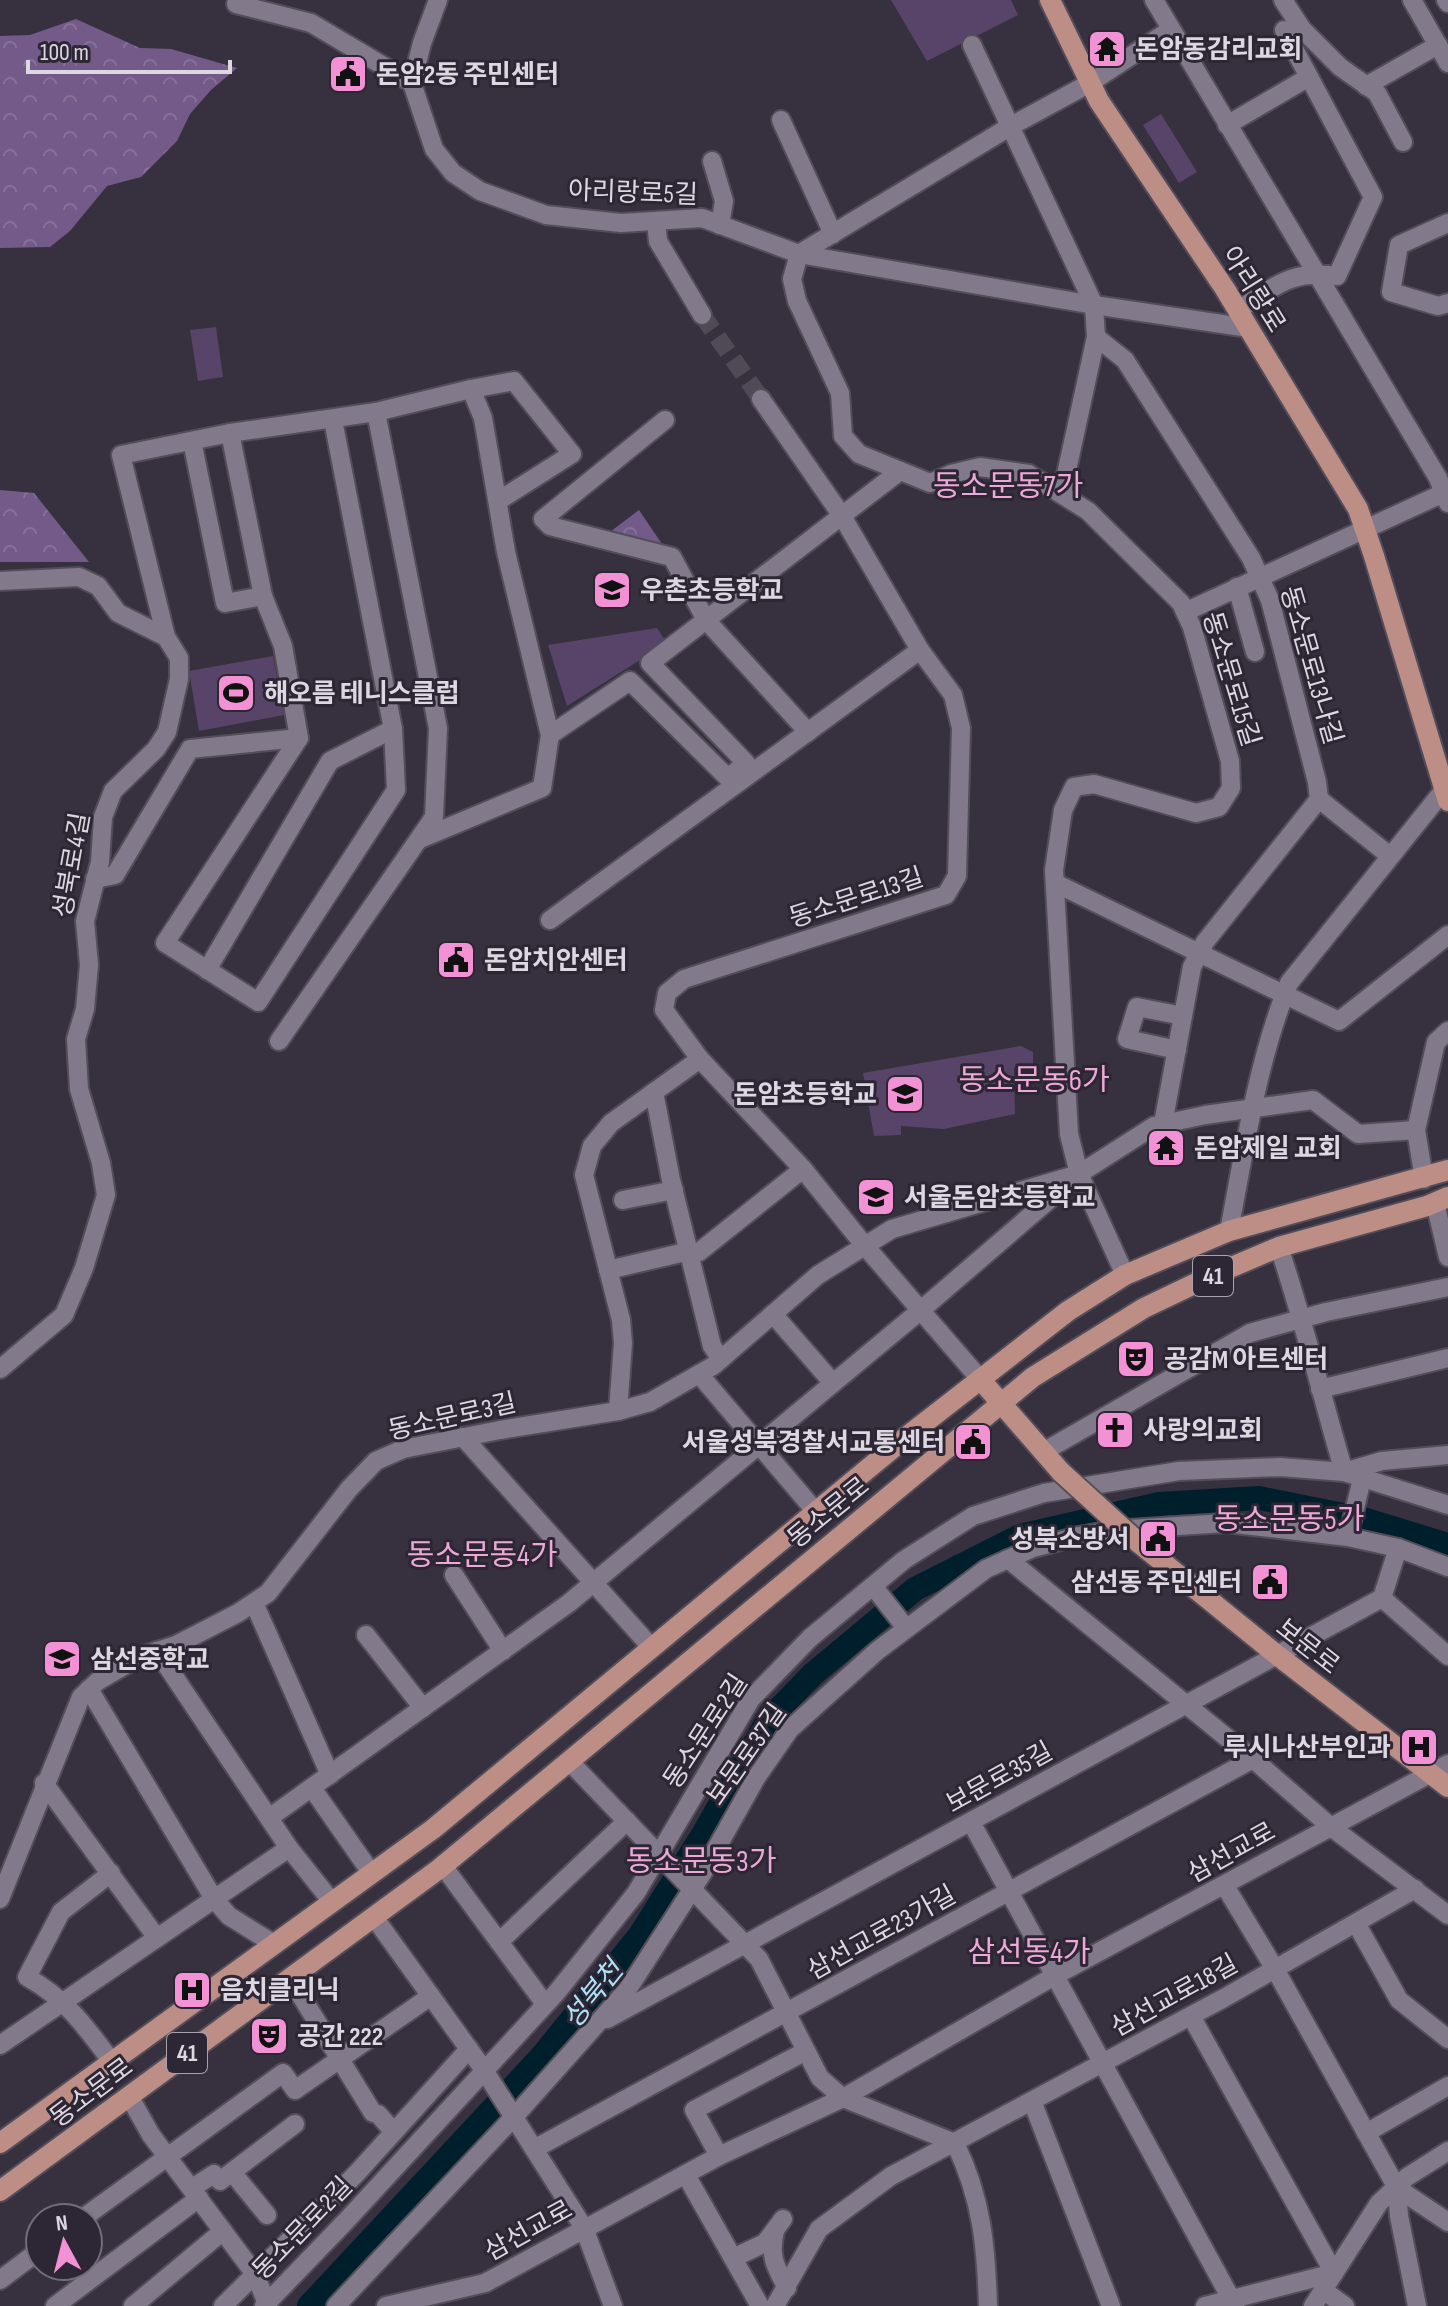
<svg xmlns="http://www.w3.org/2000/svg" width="1448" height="2306" font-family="'Sofia Sans Condensed','Noto Sans KR',sans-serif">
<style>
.green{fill:#574468}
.forest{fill:url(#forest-crowns)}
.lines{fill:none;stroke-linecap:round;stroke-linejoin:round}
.river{stroke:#001f2d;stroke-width:24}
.minor-tunnel{stroke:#504956;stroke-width:18;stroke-dasharray:18 9;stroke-linecap:butt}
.minor-casing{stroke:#534d5a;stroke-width:22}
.major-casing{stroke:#534d5a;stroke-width:24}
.minor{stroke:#827a8a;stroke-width:18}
.major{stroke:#bc8e86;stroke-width:20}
.major-bridge-casing{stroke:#534d5a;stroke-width:24;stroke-linecap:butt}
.major-bridge{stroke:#bc8e86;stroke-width:20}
.labels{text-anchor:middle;stroke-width:6;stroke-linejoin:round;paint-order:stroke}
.shield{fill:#2d2634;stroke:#a8a2ad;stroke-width:2}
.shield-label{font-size:24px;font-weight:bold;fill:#dcd7e1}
.poi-label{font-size:26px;font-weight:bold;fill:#dcd7e1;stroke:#2d2634;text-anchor:start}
.street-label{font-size:26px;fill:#dcd7e1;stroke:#2d2634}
.water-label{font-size:28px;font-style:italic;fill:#aee2fb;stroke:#2d2634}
.quarter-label{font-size:30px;fill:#eca8d6;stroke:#2d2634}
</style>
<defs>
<pattern id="forest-crowns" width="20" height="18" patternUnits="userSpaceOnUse" patternTransform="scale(2)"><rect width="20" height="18" fill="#735a89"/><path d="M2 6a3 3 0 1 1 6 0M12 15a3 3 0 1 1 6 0" fill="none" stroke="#867199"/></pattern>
</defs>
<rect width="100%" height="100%" fill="#37303e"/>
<g class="green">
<path d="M891 0H1011L1018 15 927 61Z"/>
<path d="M1161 114 1197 172 1179 183 1143 125Z"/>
<path d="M216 327 223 377 198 381 190 330Z"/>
<path d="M657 628 667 643 567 706 548 645Z"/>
<path d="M273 656 284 715 199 731 189 671Z"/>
<path d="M1021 1046 1033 1052V1070L1014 1068 1015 1114 944 1129 901 1126V1135L874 1136 863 1073Z"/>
</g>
<g class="forest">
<path d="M76 19 140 48 171 49 237 68 211 90 190 114 177 141 141 177 107 186 70 231 50 247 0 248V36L30 35Z"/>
<path d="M0 490 34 493 89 562H0Z"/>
<path d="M639 510 666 550 606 535Z"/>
</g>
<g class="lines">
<path class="river" d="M309 2306 542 2056 640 1935 705 1831 768 1720 813 1674 915 1589 1020 1536 1159 1504 1259 1498 1363 1519 1448 1545"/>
<path class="minor-tunnel" d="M702 315 761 399"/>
<g class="minor-casing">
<g id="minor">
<path d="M438 0 422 43 412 83 434 149 453 173 480 191 546 215 621 223 702 218 799 254 1094 305 1249 328"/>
<path d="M1154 0 1438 478 1448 503"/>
<path d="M1283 0 1302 29 1340 67 1377 93 1403 142"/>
<path d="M1412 0 1448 63"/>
<path d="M1446 0 1448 3"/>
<path d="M236 4 311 23 412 83"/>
<path d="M972 45 1094 305 1096 337 1062 493"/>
<path d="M1366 86 1438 45"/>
<path d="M781 120 833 234"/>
<path d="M1227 125 1309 77"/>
<path d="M712 161 724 201 720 225"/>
<path d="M656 221 658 241 702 315"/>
<path d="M1448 223 1399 245 1391 292 1438 306 1448 303"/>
<path d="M1238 310C1277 286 1288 270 1337 276L1373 197 1284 30"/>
<path d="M1096 337 1125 360 1251 558 1270 600 1317 782 1319 799 1205 942 1192 967 1163 1124"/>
<path d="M471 389 514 381 572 454 498 501"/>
<path d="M761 399 842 516 920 650 953 695 961 728 957 876 946 895 684 979 667 993 664 1010 700 1059 803 1169 865 1246 980 1379"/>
<path d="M665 420 543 519 550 526 672 557 706 620 808 732"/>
<path d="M192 441 225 603 263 596 230 433"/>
<path d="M0 581 79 577 98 586 118 613 166 637 179 658V679L167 732 156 749 113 791 103 817 100 862 85 921 89 965 85 1009 76 1039 79 1089 101 1163 106 1195 84 1268 64 1315 0 1369"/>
<path d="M1237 587 1255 652"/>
<path d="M1185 612 1448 491"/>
<path d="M166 637 121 455 230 433 376 412 471 389 483 418 506 552 550 735 542 788 420 839"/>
<path d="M550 735 630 681 728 778 746 763 650 663 900 471"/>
<path d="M299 738 165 943 258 1002 396 790 393 729 333 420"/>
<path d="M1319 799 1390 856"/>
<path d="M95 879 115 875 190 749 299 738 283 646 263 596"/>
<path d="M1055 883 1339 1021 1448 935"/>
<path d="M550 920 920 650"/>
<path d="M207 970 330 761 393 729"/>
<path d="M279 1041 434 817 438 728 376 412"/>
<path d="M1177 1050 1127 1039 1137 1007 1183 1016"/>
<path d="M654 1092 671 1180 712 1346 721 1359"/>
<path d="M1416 1130 1436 1042 1448 1031"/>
<path d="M623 1200 674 1190"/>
<path d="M1435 1203 1448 1257"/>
<path d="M1229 1231C1245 1148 1257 1062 1289 983L1448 785"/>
<path d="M1279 1247C1304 1322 1322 1397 1344 1472L1382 1461 1448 1455"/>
<path d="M608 1270 681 1253 699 1252 803 1169"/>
<path d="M1125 1275 1079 1174 1069 1134 1054 870 1063 810 1074 787 1094 784 1196 813 1219 807 1231 788 1230 761 1192 627 1181 603 1088 511 1029 474 980 467 951 474 930 483 859 454 843 436 840 393 797 301 792 279 799 254 1011 126 1090 83 1170 30"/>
<path d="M773 1314 833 1383"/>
<path d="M699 1374 816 1512"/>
<path d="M1320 1389 1448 1358"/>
<path d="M618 1411 623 1343 621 1320 584 1175 592 1146 611 1123 700 1059"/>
<path d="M463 1437 652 1648"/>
<path d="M1043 1452 1250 1333 1326 1312 1448 1287"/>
<path d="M1348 1537 1362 1479"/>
<path d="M1008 1559 1253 1759 1331 1827 1448 1915"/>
<path d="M454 1575 503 1651"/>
<path d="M873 1586 906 1628"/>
<path d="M1382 1598 1448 1656"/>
<path d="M254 1603 330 1775"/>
<path d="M366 1635 423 1708"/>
<path d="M157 1651 289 1848 332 1902"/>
<path d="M89 1689 214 1899 229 1916 274 1944"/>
<path d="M569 1761 759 1959 820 2078 843 2098 955 2143C982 2199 986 2245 988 2306"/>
<path d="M44 1783 157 1938"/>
<path d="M312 1788 372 1874"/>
<path d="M269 1818 569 1603 921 1310 1079 1174 1154 1126 1205 1115 1313 1100 1358 1134 1416 1130 1424 1179"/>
<path d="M971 1822 1235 2306"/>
<path d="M443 1866 545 2004"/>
<path d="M111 1873 61 1912 27 1977C66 1999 85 2026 112 2062"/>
<path d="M1225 1886 1275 1969 1397 2188 1399 2216 1417 2306"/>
<path d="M0 1899 81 1697 98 1681 141 1656 176 1645 238 1613 268 1593 349 1489 376 1461 403 1449 500 1430 618 1411 650 1402 713 1366 818 1275 892 1229 1072 1176"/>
<path d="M374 1917 484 2070 584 2228 613 2306"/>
<path d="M1356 1923 1399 2000 1448 2039"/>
<path d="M499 1942 627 1821"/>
<path d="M290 1978 373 2113 378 2114 394 2132"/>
<path d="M1191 2016 1334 2273 1205 2306"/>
<path d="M607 2019 1382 1598 1398 1548"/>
<path d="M0 2045 289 1848"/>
<path d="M129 2096 151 2135 255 2274 268 2306"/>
<path d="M1032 2101 1111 2306"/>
<path d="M1366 2133 1448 2086"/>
<path d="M534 2149 1253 1759"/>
<path d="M719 2156 694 2110 806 2051"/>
<path d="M232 2172 267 2215"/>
<path d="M686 2175 760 2306"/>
<path d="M192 2188 214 2174 220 2181 295 2124"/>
<path d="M1397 2188 1448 2222"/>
<path d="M83 2218 283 2073 295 2090 431 1996"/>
<path d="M775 2231C769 2256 775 2266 787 2288"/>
<path d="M733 2258 765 2243 783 2219"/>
<path d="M0 2280 40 2250"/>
<path d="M1323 2290 1345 2306"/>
<path d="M55 2306 199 2198"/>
<path d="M133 2306 223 2231"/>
<path d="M223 2306 356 2174 469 2049"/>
<path d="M264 2306 345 2222 557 1992 636 1893 751 1699 810 1638 904 1560 973 1516 1044 1493 1179 1471 1280 1467 1344 1472 1448 1505"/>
<path d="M336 2306 514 2117 628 1989 702 1874 756 1778 790 1729 877 1651 986 1569 1033 1548 1079 1536 1113 1530 1226 1523 1348 1537 1398 1548 1448 1567"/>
<path d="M386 2306 485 2283 719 2156 843 2098 1056 1975 1448 1764"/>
<path d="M775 2306 819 2229 891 2176 1224 1998 1415 1889"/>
<path d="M1313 2306 1379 2203 1407 2177 1448 2151"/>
</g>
</g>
<g class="major-casing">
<g id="major">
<path d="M1050 0 1099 101 1225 289 1358 509 1374 556 1448 801"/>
<path d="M980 1379 1061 1472"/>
<path d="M1139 1543 1277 1655 1448 1787"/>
<path d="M0 2143 433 1829 905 1438 1068 1311 1125 1275 1229 1231 1448 1170"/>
<path d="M0 2191 439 1869 1033 1377 1144 1308 1213 1275 1279 1247 1427 1206 1448 1197"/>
</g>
</g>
<use href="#minor" class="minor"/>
<use href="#major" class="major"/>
<g class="major-bridge-casing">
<path id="major-bridge" d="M1061 1472 1139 1543"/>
</g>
<use href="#major-bridge" class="major-bridge"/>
</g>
<defs>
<g id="temple-square" transform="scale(2)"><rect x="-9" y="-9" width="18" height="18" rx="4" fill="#f391d5" stroke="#2d2634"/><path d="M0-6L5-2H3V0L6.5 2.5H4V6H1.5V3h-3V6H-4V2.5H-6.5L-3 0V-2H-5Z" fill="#111"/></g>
<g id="civic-square" transform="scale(2)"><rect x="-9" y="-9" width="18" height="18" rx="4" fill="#f391d5" stroke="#2d2634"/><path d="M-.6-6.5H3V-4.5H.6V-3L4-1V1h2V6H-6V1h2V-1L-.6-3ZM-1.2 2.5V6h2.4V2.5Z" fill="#111"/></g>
<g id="school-square" transform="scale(2)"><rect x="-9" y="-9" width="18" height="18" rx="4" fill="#f391d5" stroke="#2d2634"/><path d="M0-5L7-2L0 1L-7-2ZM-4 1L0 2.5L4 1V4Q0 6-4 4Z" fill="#111"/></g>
<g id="stadium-square" transform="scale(2)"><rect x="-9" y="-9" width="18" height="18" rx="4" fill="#f391d5" stroke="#2d2634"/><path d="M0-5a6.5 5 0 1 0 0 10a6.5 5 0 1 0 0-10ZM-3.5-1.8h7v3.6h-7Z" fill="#111"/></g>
<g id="theatre-square" transform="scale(2)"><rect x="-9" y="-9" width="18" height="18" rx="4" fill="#f391d5" stroke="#2d2634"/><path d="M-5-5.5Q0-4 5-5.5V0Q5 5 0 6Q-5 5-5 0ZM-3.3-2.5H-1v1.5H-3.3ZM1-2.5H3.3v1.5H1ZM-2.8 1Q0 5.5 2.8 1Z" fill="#111"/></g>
<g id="church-square" transform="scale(2)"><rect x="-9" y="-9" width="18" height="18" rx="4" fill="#f391d5" stroke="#2d2634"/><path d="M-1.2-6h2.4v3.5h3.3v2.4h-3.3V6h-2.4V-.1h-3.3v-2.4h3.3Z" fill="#111"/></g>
<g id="hospital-square" transform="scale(2)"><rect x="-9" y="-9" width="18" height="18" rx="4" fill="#f391d5" stroke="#2d2634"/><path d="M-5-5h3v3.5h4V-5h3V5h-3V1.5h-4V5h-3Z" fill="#111"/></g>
</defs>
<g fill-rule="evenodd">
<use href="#temple-square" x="1107" y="49"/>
<use href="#civic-square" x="348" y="74"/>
<use href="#school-square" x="612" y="590"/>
<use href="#stadium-square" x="236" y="693"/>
<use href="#civic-square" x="456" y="960"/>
<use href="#school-square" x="905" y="1094"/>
<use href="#temple-square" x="1166" y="1148"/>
<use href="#school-square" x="876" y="1197"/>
<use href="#theatre-square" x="1136" y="1359"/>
<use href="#church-square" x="1115" y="1430"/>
<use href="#civic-square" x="973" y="1442"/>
<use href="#civic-square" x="1158" y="1539"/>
<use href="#civic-square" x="1270" y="1582"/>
<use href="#school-square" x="62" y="1659"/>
<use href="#hospital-square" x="1419" y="1747"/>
<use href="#hospital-square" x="192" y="1990"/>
<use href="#theatre-square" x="269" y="2036"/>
</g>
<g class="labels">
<g class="shield">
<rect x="1193" y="1256" width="40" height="40" rx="6"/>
<rect x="167" y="2033" width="40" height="40" rx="6"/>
</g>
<g class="shield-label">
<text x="1213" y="1284">41</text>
<text x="187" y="2061">41</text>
</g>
<g class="poi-label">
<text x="1135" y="58">돈암동감리교회</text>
<text x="376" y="83">돈암2동 주민센터</text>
<text x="640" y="599">우촌초등학교</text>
<text x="264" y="702">해오름 테니스클럽</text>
<text x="484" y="969">돈암치안센터</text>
<text x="877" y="1103" text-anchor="end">돈암초등학교</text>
<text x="1194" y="1157">돈암제일 교회</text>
<text x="904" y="1206">서울돈암초등학교</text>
<text x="1164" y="1368">공감M 아트센터</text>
<text x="1143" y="1439">사랑의교회</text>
<text x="945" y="1451" text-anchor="end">서울성북경찰서교통센터</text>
<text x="1130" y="1548" text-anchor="end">성북소방서</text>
<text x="1242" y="1591" text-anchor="end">삼선동 주민센터</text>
<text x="90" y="1668">삼선중학교</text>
<text x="1391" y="1756" text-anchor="end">루시나산부인과</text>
<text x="220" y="1999">음치클리닉</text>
<text x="297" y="2045">공간 222</text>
</g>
<g class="street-label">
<text transform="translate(633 192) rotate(2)" y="9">아리랑로5길</text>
<text transform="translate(1254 289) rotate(58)" y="9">아리랑로</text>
<text transform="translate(1312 665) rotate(74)" y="9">동소문로13나길</text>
<text transform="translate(1232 679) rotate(73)" y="9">동소문로15길</text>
<text transform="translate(71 865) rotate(-80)" y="9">성북로4길</text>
<text transform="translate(856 897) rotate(-18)" y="9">동소문로13길</text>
<text transform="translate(452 1416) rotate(-13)" y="9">동소문로3길</text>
<text transform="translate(828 1512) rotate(-39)" y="9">동소문로</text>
<text transform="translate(1308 1646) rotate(38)" y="9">보문로</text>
<text transform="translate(705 1731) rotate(-57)" y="9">동소문로2길</text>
<text transform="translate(746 1754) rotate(-55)" y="9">보문로37길</text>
<text transform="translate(999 1777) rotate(-29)" y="9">보문로35길</text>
<text transform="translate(1231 1852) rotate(-29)" y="9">삼선교로</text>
<text transform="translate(881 1932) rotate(-29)" y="9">삼선교로23가길</text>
<text transform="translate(1174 1995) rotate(-29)" y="9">삼선교로18길</text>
<text transform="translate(91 2092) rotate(-37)" y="9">동소문로</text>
<text transform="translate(302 2228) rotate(-46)" y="9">동소문로2길</text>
<text transform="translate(528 2230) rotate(-29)" y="9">삼선교로</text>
</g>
<g class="water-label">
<text transform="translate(592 1994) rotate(-51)" y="10">성북천</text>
</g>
<g class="quarter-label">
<text x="1008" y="496">동소문동7가</text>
<text x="1034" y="1090">동소문동6가</text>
<text x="1289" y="1529">동소문동5가</text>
<text x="482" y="1565">동소문동4가</text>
<text x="701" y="1871">동소문동3가</text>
<text x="1029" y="1962">삼선동4가</text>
</g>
</g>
<g transform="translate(64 2242) rotate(353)"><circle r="38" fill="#2d2634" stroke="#736d79" stroke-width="2"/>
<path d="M0-6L14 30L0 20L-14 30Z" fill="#f391d5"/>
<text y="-12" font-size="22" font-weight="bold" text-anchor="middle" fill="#dcd7e1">N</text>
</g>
<path d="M28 60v12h202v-12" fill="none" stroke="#dcd7e1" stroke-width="4"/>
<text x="40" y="60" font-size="24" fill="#dcd7e1" stroke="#2d2634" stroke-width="6" paint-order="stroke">100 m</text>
</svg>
